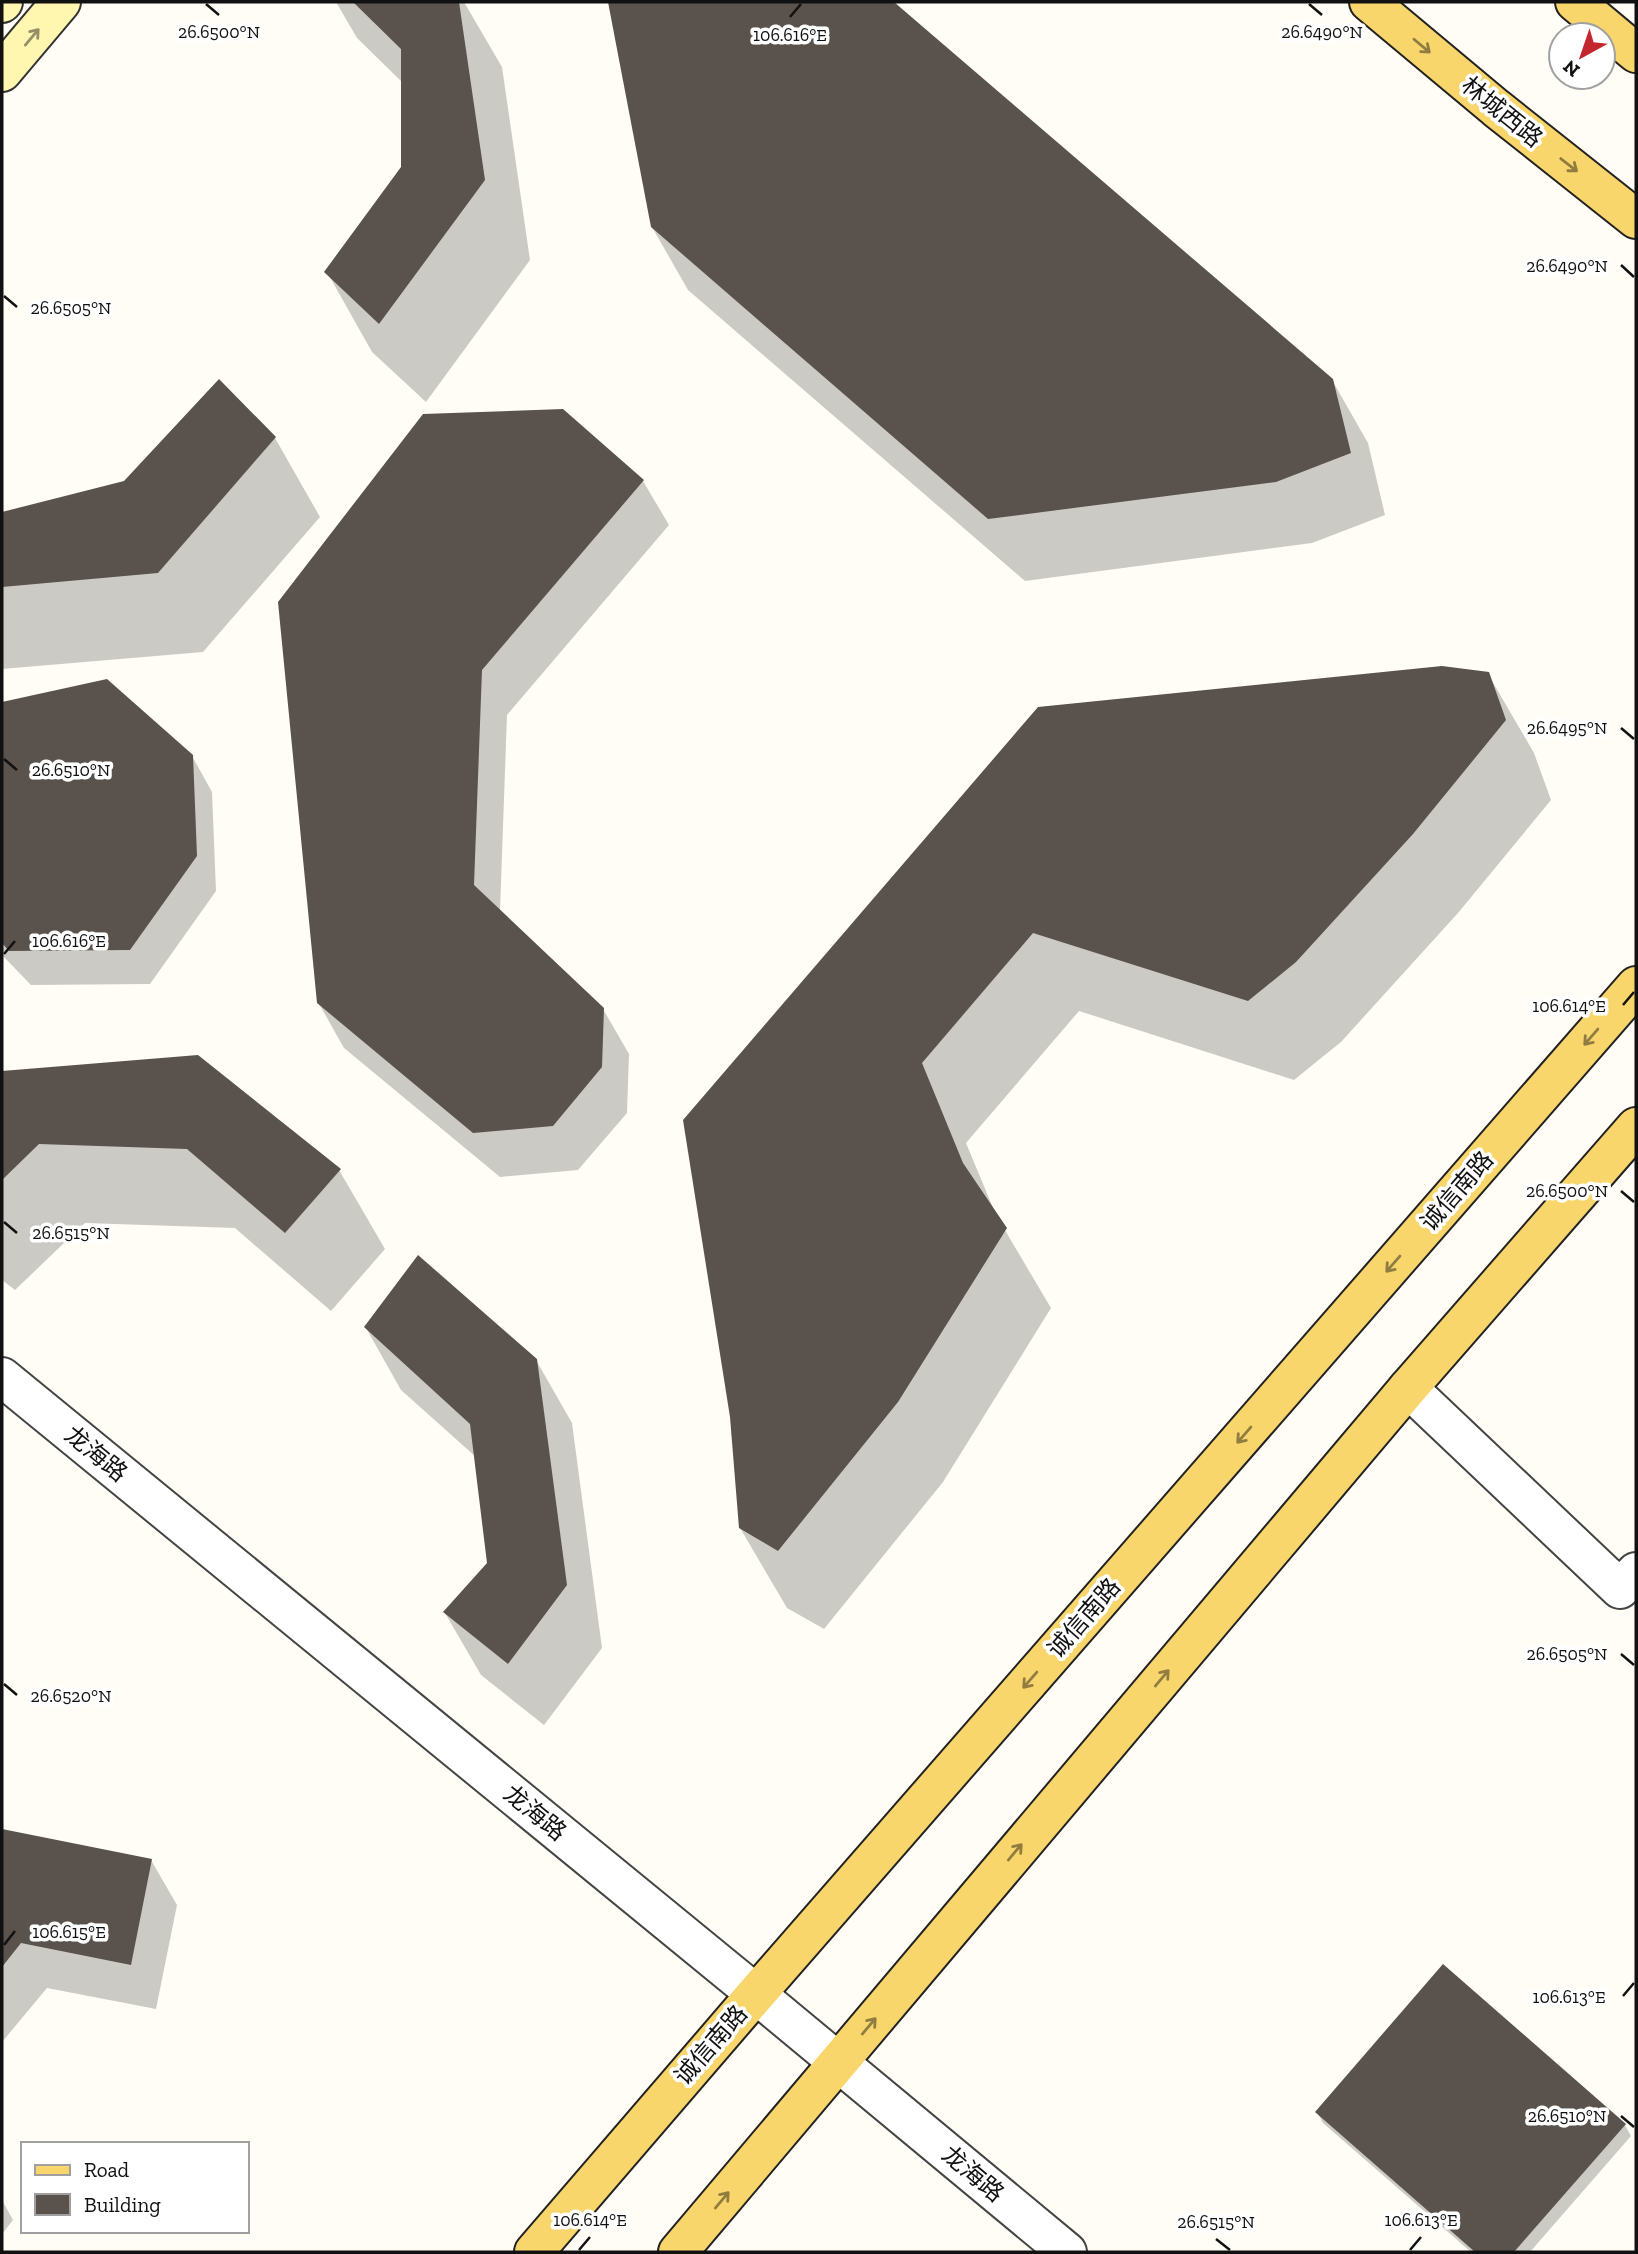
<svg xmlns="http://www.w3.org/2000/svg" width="1638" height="2254" font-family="'Zilla Slab','Noto Sans SC',serif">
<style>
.shadow{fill:#0003}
.building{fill:#5a524d}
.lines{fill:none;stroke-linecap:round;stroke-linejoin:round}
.minor-casing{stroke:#444;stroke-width:42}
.tertiary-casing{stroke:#444;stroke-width:42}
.secondary-casing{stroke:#333;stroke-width:42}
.primary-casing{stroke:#222;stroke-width:42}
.minor{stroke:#fff;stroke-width:38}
.tertiary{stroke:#fff;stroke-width:38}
.secondary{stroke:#fff6b0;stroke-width:38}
.primary{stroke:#f9d66b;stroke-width:38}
.oneway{stroke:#948f68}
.oneway2{stroke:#917d42}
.ticks{fill:none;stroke:#111;stroke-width:2.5}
.labels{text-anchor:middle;stroke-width:7;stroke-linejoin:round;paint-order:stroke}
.street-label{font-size:24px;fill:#111;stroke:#fff}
.ticks-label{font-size:18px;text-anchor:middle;fill:#111;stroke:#fff;stroke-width:7;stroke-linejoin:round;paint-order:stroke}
</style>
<rect width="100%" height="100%" fill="#fffdf5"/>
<g class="shadow">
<path d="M336 2H464L502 67 530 260 426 402 372 352 327 272 403 168V83L357 38Z"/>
<path d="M610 2H892L1332 380 1368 443 1385 515 1312 543 1025 581 688 290 652 227Z"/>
<path d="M275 438 320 517 203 652 2 669V514L125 483Z"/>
<path d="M643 481 669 525 507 715 500 911 603 1009 629 1054 627 1113 578 1170 500 1177 344 1048 318 1002 280 603Z"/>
<path d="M1488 674 1534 753 1551 800 1458 913 1341 1042 1294 1080 1079 1011 966 1143 996 1215 1051 1308 943 1482 824 1629 787 1608 740 1528 732 1417 685 1120Z"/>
<path d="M107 681 192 756 212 792 216 891 150 984 31 985 2 955V704Z"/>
<path d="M198 1056 339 1170 385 1249 331 1311 235 1228 85 1223 15 1290 2 1280V1073Z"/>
<path d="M366 1328 536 1360 572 1423 602 1648 544 1725 481 1675 445 1613 489 1563 476 1457 401 1390Z"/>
<path d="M2 1830 151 1860 177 1905 156 2009 47 1988 2 2042Z"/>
<path d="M1317 2112 1625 2125 1631 2136 1530 2252H1471L1323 2123Z"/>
<path d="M2 2200 13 2220 2 2234Z"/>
</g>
<g class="building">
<path d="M353 2H459L485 180 379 324 324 272 401 167V49Z"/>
<path d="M608 2H894L1333 379 1351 453 1276 482 988 519 651 227Z"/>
<path d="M219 379 276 437 158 573 2 587V512L124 481Z"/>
<path d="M563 409 644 480 482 670 474 885 604 1008 602 1067 553 1126 473 1133 317 1003 278 602 423 414Z"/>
<path d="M1442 666 1489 672 1506 720 1413 834 1296 962 1248 1001 1033 933 922 1063 963 1163 1007 1228 898 1402 778 1551 739 1528 730 1417 683 1120 1038 707Z"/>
<path d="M107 679 193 755 197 856 130 950 9 951 2 943V702Z"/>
<path d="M198 1055 341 1169 285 1233 187 1149 39 1144 2 1180V1071Z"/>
<path d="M418 1255 537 1359 567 1585 508 1664 443 1612 487 1563 470 1424 364 1327Z"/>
<path d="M2 1829 152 1859 131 1965 21 1943 2 1967Z"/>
<path d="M1443 1964 1626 2124 1514 2252H1475L1315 2112Z"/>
</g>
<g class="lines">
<g class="minor-casing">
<path id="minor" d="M1408 1388 1620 1589 1636 1572"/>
</g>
<g class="tertiary-casing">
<path id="tertiary" d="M2 1377 756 1994 1067 2252"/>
</g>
<g class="secondary-casing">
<g id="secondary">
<path d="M2 3 3 2"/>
<path d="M2 72 61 2"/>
</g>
</g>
<g class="primary-casing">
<g id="primary">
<path d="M1369 2 1496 108 1636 219"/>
<path d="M1575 2 1636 53"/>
<path d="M534 2252 756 1994 1636 986"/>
<path d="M678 2252 1408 1388 1636 1127"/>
</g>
</g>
<use href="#minor" class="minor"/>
<use href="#tertiary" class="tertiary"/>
<use href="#secondary" class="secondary"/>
<use href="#primary" class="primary"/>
</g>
<defs><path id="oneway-shaft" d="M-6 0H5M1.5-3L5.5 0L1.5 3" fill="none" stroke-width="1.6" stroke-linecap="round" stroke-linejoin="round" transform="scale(1.75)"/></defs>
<use class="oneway" href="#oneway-shaft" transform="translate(32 37) rotate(-50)"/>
<g class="oneway2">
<use href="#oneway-shaft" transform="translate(1422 46) rotate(40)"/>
<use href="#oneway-shaft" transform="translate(1569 165) rotate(38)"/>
<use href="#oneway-shaft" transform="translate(1591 1037) rotate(131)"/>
<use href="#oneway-shaft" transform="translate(1393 1264) rotate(131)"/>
<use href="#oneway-shaft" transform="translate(1244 1435) rotate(131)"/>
<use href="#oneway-shaft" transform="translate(1162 1678) rotate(-50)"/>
<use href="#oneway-shaft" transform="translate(1030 1680) rotate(131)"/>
<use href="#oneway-shaft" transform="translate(1015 1852) rotate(-50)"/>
<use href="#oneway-shaft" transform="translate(869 2026) rotate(-50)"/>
<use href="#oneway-shaft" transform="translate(722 2200) rotate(-50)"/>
</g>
<path class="ticks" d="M206 4 219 15M1309 4 1322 15M790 17 801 4M1621 265 1634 277M4 296 17 307M1621 728 1634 739M4 759 17 770M4 954 15 941M1623 1005 1634 992M1621 1191 1634 1202M4 1222 17 1233M1621 1654 1634 1665M4 1684 17 1695M4 1945 15 1931M1623 1996 1634 1983M1621 2116 1634 2127M1216 2239 1230 2250M579 2250 590 2237M1410 2250 1421 2237"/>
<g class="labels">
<g class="street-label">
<text transform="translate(1502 112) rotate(39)" y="8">林城西路</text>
<text transform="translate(1457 1191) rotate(-49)" y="8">诚信南路</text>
<text transform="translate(96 1454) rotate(39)" y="8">龙海路</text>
<text transform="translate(1084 1618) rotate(-49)" y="8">诚信南路</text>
<text transform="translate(535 1813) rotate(39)" y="8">龙海路</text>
<text transform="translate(711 2045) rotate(-49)" y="8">诚信南路</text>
<text transform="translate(973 2174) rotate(40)" y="8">龙海路</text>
</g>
</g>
<g class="ticks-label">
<text x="219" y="38">26.6500°N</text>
<text x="1322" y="38">26.6490°N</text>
<text x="790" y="41">106.616°E</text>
<text x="1567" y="272">26.6490°N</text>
<text x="71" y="314">26.6505°N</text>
<text x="1567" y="734">26.6495°N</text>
<text x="71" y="776">26.6510°N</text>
<text x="69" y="947">106.616°E</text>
<text x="1569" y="1012">106.614°E</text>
<text x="1567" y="1197">26.6500°N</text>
<text x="71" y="1239">26.6515°N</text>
<text x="1567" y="1660">26.6505°N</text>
<text x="71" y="1702">26.6520°N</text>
<text x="69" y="1938">106.615°E</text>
<text x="1569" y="2003">106.613°E</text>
<text x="1567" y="2122">26.6510°N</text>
<text x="590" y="2226">106.614°E</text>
<text x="1421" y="2226">106.613°E</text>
<text x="1216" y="2228">26.6515°N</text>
</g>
<rect width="1638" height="2254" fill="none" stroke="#111111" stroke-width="7"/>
<rect x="21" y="2142" width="228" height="91" fill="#ffffff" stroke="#a0a0a0" stroke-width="2"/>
<rect x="35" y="2165" width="35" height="10" fill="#f9d66b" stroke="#a0a0a0" stroke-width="2"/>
<text x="84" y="2177" font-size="21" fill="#111111">Road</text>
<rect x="35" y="2194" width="35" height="21" fill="#5a524d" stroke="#a0a0a0" stroke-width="2"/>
<text x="84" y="2212" font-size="21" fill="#111111">Building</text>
<g transform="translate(1582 56) rotate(220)"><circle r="33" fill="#ffffff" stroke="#a0a0a0" stroke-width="2"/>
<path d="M0-5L12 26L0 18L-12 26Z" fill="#c4262e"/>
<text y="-10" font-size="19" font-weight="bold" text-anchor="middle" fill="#111111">N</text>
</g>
</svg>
